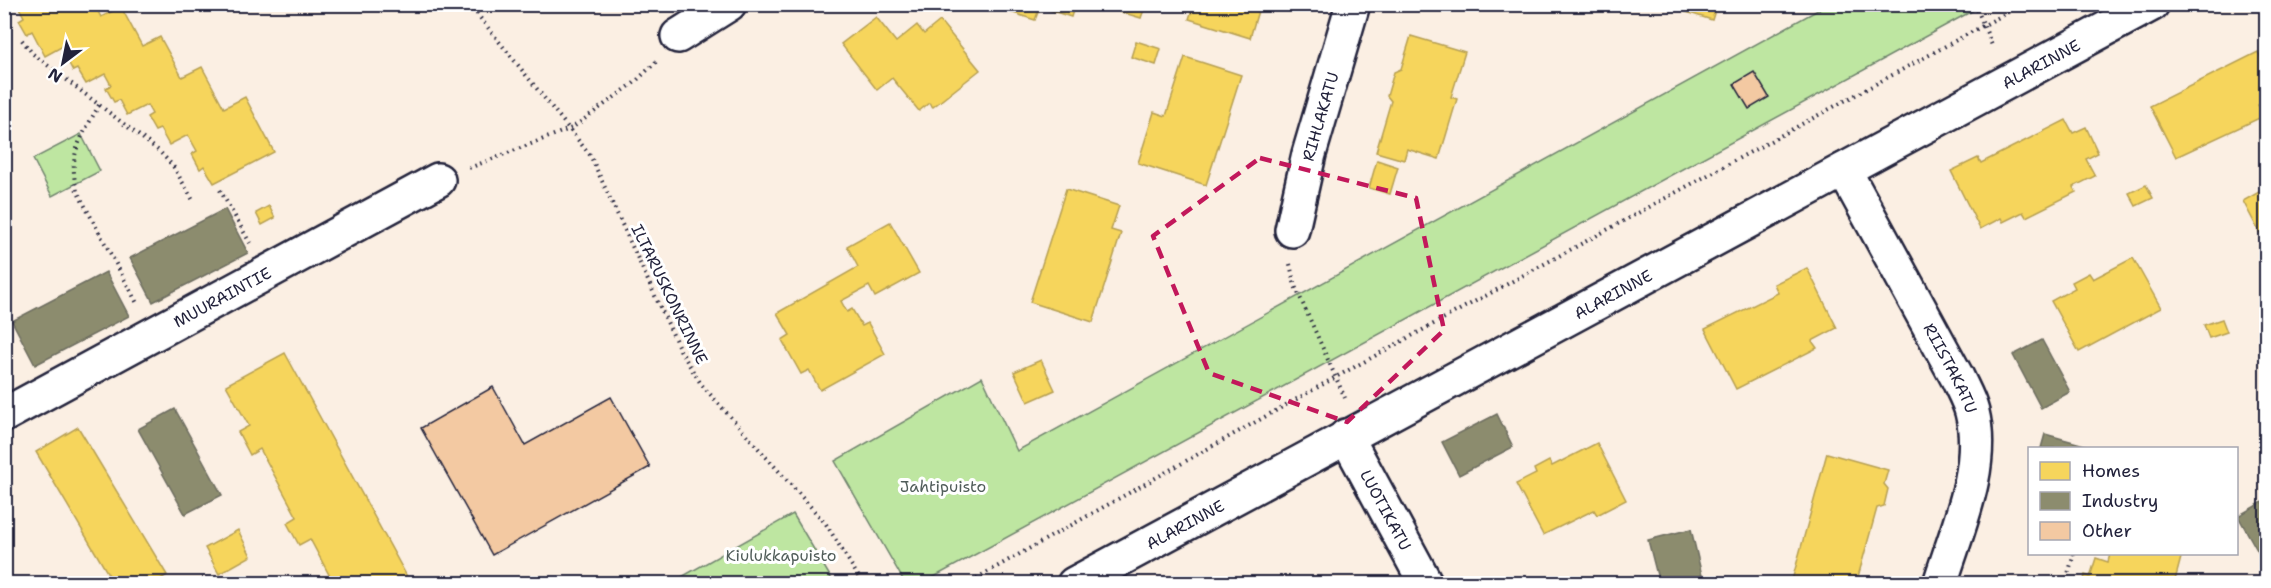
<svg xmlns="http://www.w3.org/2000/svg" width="2271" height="588" font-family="'Shantell Sans',sans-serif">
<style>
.green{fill:#bee6a1;stroke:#70846e;stroke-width:1.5}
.homes{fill:#f6d55c;stroke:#b69f52;stroke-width:1.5}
.industry{fill:#8c8c6e;stroke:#6c6c5f;stroke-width:1.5}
.building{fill:#f3c9a2;stroke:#22223b;stroke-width:1.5}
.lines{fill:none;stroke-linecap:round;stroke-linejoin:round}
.minor-casing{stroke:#22223b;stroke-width:38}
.path{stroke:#22223b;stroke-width:4;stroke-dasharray:1.5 4.5;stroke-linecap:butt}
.minor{stroke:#fff;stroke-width:33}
.marked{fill:none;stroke:#c2185b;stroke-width:4.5;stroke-dasharray:12 8;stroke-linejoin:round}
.labels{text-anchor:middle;stroke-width:6;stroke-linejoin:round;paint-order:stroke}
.street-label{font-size:16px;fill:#22223b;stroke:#fff}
.park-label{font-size:16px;fill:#515d5a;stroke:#fff}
</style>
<rect width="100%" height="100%" fill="#fbefe3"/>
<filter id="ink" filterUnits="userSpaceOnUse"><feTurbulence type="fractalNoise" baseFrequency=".0167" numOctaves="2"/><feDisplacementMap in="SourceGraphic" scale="12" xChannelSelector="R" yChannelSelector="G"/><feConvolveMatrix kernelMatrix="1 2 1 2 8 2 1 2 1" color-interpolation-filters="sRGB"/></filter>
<g filter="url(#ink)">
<g class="green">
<path d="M1827 5H1983L923 583H905L835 461 982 377 1017 451Z"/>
<path d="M81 134 100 171 52 196 33 159Z"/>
<path d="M793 514 834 583H671Z"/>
</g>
<g class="homes">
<path d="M17 4H94L101 17 121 7 142 46 160 37 182 77 202 67 224 108 245 97 274 152 214 183 204 166 200 169 192 154 197 151 188 135 169 145 160 129 155 131 147 117 152 114 147 105 127 115 119 100 114 102 106 88 111 85 105 74 86 84 77 69 73 71 65 56 70 54 65 45 45 56 32 31 27 34 19 20 24 17Z"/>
<path d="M985 4H1075L1071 17 1040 7 1035 20Z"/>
<path d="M1115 4H1146L1141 18 1114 10Z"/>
<path d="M1194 4H1260L1250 38 1189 19Z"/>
<path d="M1661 4H1717L1712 20Z"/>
<path d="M876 17 896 42 917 25 924 34 940 21 980 70 933 107 929 103 919 111 892 78 877 90 841 44Z"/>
<path d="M1411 36 1465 52 1451 97 1457 99 1439 159 1407 149 1404 160 1376 152 1391 101 1387 96 1394 72 1401 69Z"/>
<path d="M1136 41 1161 49 1156 65 1131 57Z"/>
<path d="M2258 52 2266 68V101L2258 105 2264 116 2176 157 2150 106Z"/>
<path d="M1185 57 1241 75 1206 185 1138 163 1154 112 1166 116Z"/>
<path d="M2066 120 2073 133 2086 127 2098 153 2086 159 2095 176 2073 187 2076 192 2026 217 2023 212 2003 222 2001 218 1980 229 1951 171 1978 158 1981 163Z"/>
<path d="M1377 160 1398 167 1390 194 1369 188Z"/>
<path d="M2146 185 2153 198 2136 206 2129 193Z"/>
<path d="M2266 188V245L2243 201Z"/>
<path d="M1066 189 1119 206 1111 230 1121 233 1093 322 1030 302Z"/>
<path d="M269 206 275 218 262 225 256 213Z"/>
<path d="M890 222 919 273 875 297 869 286 841 301 847 312 852 309 862 326 868 323 885 354 820 390 809 370 801 374 782 340 790 335 777 313 858 267 847 246Z"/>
<path d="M2133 258 2161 308 2079 352 2051 301 2075 288 2072 282 2089 273 2093 279Z"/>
<path d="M1807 268 1837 328 1812 341 1817 348 1736 389 1705 329 1778 293 1774 284Z"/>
<path d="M2222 319 2227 332 2209 338 2204 325Z"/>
<path d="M285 353 411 584H334L310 539 299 545 287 523 297 517 260 449 250 455 238 432 249 426 226 385Z"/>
<path d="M1041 360 1055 390 1028 402 1014 372Z"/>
<path d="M78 427 167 575 153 584H114L36 452Z"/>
<path d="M1597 443 1626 500 1597 515 1594 510 1543 535 1516 484 1536 474 1534 469 1549 461 1552 466Z"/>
<path d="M1827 453 1888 470 1884 484 1888 489 1884 506 1877 508 1856 584H1791Z"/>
<path d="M238 530 251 556 219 574 205 548Z"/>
<path d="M2110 554H2182L2174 584H2083L2085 575 2090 577 2096 558 2108 562Z"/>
</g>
<g class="industry">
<path d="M225 209 248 253 153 302 130 258Z"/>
<path d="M106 272 129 316 35 365 12 321Z"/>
<path d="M2042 340 2070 392 2041 408 2013 355Z"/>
<path d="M175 409 222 495 185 514 138 429Z"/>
<path d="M1497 414 1513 447 1459 475 1442 442Z"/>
<path d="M2045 434 2095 448H2041Z"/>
<path d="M2266 500V566L2238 516Z"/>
<path d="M1691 529 1704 584H1645L1658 579 1648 540Z"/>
</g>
<g class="building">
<path d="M1754 72 1769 97 1749 109 1734 84Z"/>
<path d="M493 387 525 445 611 397 650 467 492 555 421 428Z"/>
</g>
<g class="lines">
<g class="minor-casing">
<g id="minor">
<path d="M678 36 729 4"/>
<path id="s1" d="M1844 170 1957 377C1962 388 1969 400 1972 412 1986 468 1956 531 1940 584"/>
<path id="s2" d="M1292 230 1309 154 1353 4"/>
<path id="s3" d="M4 415 438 180"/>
<path id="s4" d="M1346 436 1426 584"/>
<path id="s5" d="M1074 584 2152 4"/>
</g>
</g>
<g class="path">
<path d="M469 4 590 155 680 350 701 384 826 524 863 584"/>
<path d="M1975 4 1993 48"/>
<path d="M22 40 33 54 159 151 173 166 194 202"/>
<path d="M99 105C82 137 67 153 77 191L138 305"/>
<path d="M469 168 572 128 634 83 656 62"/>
<path d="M220 190 250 243"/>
<path d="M1290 264 1295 286 1345 398"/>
<path d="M966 584 1336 377 2023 4"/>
<path d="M2065 584 2074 554"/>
</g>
<use href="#minor" class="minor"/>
</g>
</g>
<path class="marked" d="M1260 158 1416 198 1444 330 1347 422 1209 373 1153 236Z"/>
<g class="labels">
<g class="street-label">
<text dy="6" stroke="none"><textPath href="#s5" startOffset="1098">ALARINNE</textPath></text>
<text dy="6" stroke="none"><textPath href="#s2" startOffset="117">RIHLAKATU</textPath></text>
<text transform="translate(670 294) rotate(64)" y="6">ILTARUSKONRINNE</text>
<text dy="6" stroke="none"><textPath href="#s5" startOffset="612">ALARINNE</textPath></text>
<text dy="6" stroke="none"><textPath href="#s3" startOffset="248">MUURAINTIE</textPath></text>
<text dy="6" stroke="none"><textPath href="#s1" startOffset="225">RIISTAKATU</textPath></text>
<text dy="6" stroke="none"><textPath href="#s4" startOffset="84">LUOTIKATU</textPath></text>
<text dy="6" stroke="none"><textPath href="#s5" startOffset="126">ALARINNE</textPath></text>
</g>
<g class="park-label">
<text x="943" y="492">Jahtipuisto</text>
<text x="781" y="561">Kiulukkapuisto</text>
</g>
</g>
<rect width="2271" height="588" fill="none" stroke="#fff" stroke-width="24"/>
<rect x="12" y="12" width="2247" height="564" fill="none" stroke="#22223b" stroke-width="2" filter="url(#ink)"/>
<rect x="2028" y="447" width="210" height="108" fill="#ffffff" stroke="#a7a7b1" stroke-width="1.5"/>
<rect x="2040" y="462" width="30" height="18" fill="#f6d55c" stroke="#a7a7b1" stroke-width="1.5"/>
<text x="2082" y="477" font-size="18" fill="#22223b">Homes</text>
<rect x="2040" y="492" width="30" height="18" fill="#8c8c6e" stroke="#a7a7b1" stroke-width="1.5"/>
<text x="2082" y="507" font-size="18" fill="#22223b">Industry</text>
<rect x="2040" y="522" width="30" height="18" fill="#f3c9a2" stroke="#a7a7b1" stroke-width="1.5"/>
<text x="2082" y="537" font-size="18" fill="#22223b">Other</text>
<g transform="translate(63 63) rotate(212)" stroke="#ffffff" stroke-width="4.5" paint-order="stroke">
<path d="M0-4.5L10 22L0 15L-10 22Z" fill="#22223b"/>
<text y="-9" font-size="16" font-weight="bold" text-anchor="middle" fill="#22223b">N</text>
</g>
</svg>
